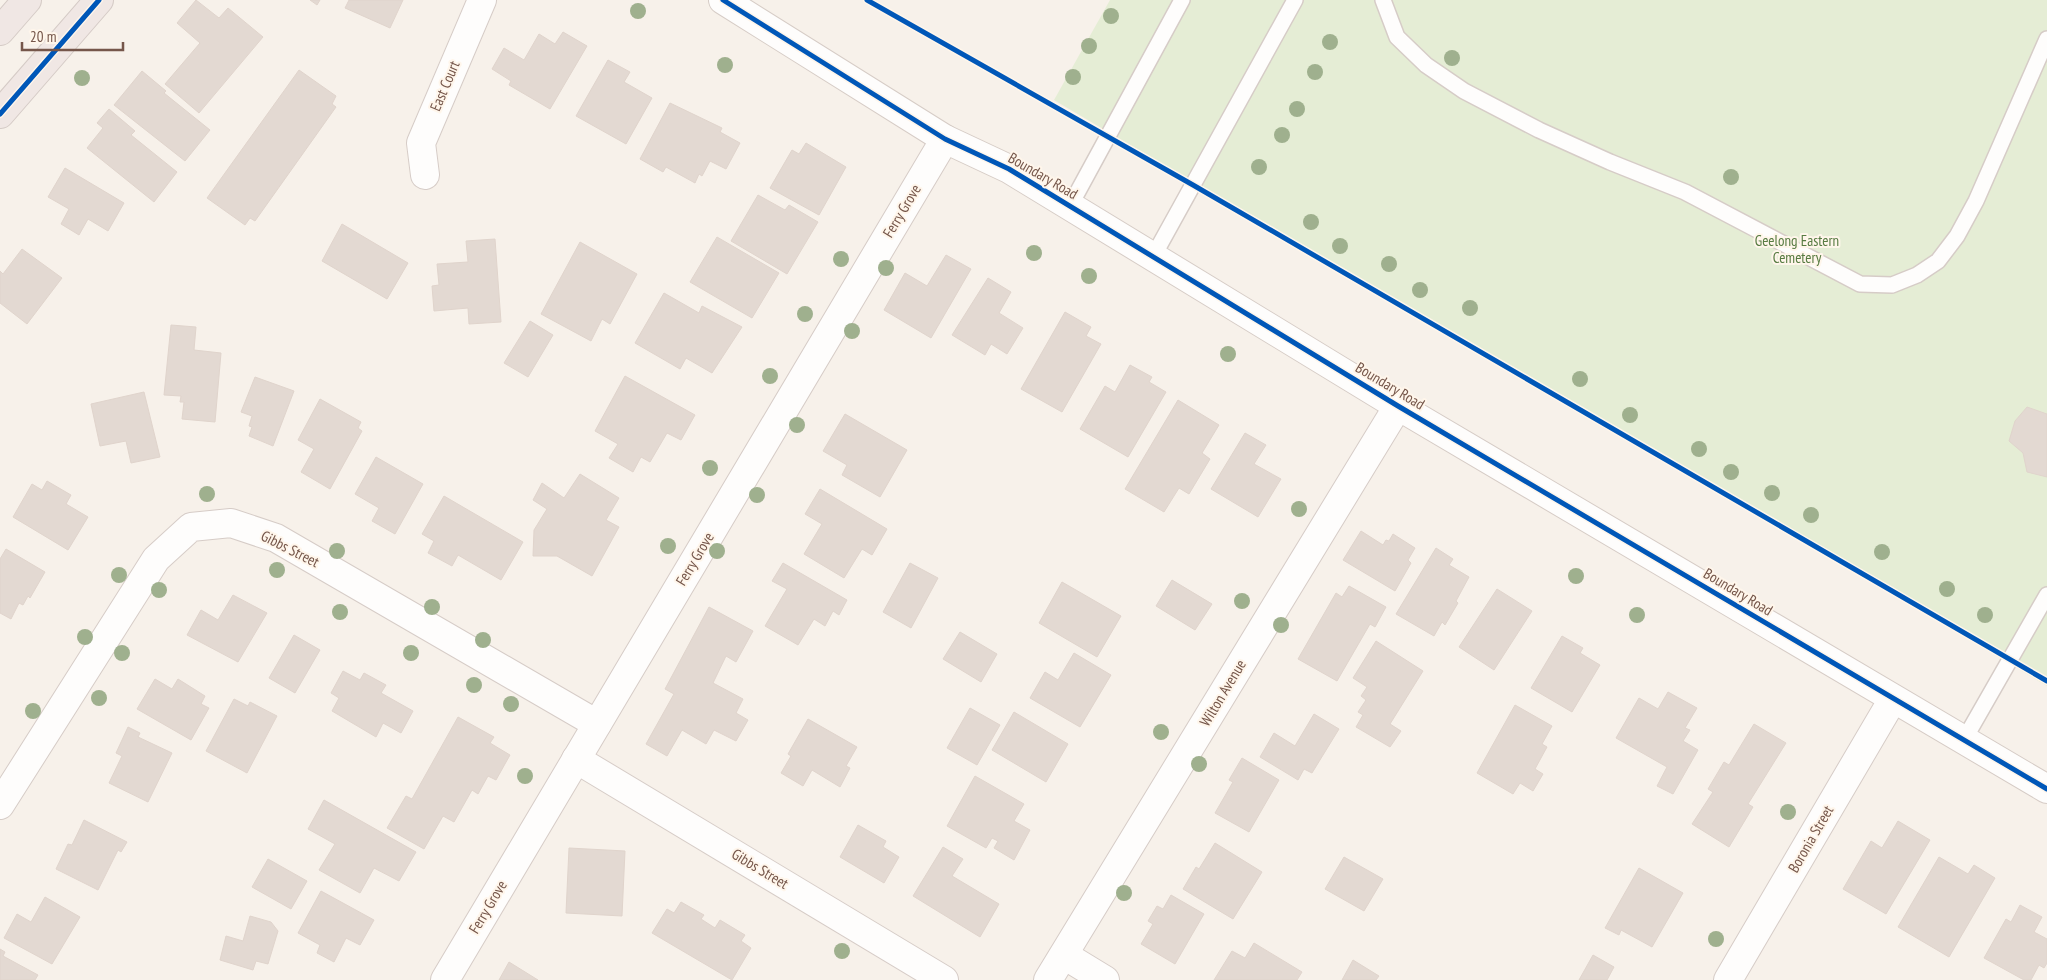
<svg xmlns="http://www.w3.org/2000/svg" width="2047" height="980" font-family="'PT Sans Narrow',sans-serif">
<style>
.green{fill:#e5edd5}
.building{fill:#e3d9d2;stroke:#e0d4cc}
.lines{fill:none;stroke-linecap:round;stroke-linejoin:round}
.lane-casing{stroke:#d6ccc7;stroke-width:18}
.street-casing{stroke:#d6ccc7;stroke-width:30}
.secondary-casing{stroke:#d6ccc6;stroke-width:30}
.highway-casing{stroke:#d5cbc6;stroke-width:30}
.lane{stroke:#fefdfc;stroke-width:15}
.street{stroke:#fefdfc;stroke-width:28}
.secondary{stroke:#fefdfc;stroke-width:28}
.highway{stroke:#f0e7e4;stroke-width:28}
.cycleway-casing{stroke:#fff6eb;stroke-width:8}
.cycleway{stroke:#0057b8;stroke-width:5}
.tree{fill:#9fb08e}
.labels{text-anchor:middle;stroke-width:4;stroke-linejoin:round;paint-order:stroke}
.street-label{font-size:15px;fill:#75564a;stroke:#fff6eb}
.park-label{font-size:15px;fill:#577b42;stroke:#fff6eb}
</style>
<rect width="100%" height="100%" fill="#f7f1ea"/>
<path class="green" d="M1110 0H2047V686L1054 100Z"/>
<g class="building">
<path d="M196 0 219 18 228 8 263 37 199 113 165 84 200 43 177 23Z"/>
<path d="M310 0H320L317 5Z"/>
<path d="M349 0H403L390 28 345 8Z"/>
<path d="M563 32 587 46 550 109 509 85 511 81 492 69 504 48 524 60 539 34 555 44Z"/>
<path d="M608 60 630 72 624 82 652 98 626 144 576 116Z"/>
<path d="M299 70 336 96 332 104 336 107 255 221 250 218 245 225 207 198Z"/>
<path d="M142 71 166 91 164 93 210 130 185 161 114 105Z"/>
<path d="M670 103 722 128 720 132 740 143 726 169 710 161 702 176 699 174 695 183 666 167 663 172 640 159Z"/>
<path d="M109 109 135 131 131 135 177 172 154 202 87 148 103 128 97 123Z"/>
<path d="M806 143 846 167 819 215 770 188 792 150 799 154Z"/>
<path d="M65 168 124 203 108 231 88 219 79 235 61 224 69 209 48 197Z"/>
<path d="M758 195 785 210 789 205 818 222 787 274 731 241Z"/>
<path d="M342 224 408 263 387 299 322 261Z"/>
<path d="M717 237 779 273 752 318 690 282Z"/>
<path d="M495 239 501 322 469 324 468 308 434 311 432 286 439 285 437 264 468 262 466 241Z"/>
<path d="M580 242 637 274 610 324 602 319 591 341 541 314Z"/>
<path d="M22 249 62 278 27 324 0 303V271L3 274Z"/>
<path d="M946 255 971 269 931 338 884 310 905 273 927 286Z"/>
<path d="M988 278 1011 292 999 313 1023 328 1007 354 991 344 985 355 952 335Z"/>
<path d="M664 293 699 313 702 306 742 327 712 373 686 358 680 369 635 343Z"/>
<path d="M1065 312 1091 327 1086 336 1101 344 1062 412 1021 389Z"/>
<path d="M530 321 553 335 528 377 504 363Z"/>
<path d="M171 325 196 327 194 350 221 353 215 422 182 419 184 402H180L181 396 164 395Z"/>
<path d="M1130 365 1152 377 1149 382 1166 392 1128 457 1080 429 1105 386 1115 392Z"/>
<path d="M625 376 695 415 681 440 667 433 650 462 641 457 633 472 609 458 618 444 595 431Z"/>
<path d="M255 377 294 391 273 446 249 436 252 427 249 426 252 416 241 412Z"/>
<path d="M144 392 160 457 131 463 126 441 100 446 91 404Z"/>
<path d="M320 399 361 422 358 428 362 431 330 489 301 472 314 449 298 440Z"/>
<path d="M1178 400 1219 425 1202 453 1210 459 1189 494 1179 488 1164 512 1125 489Z"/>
<path d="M2027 407 2047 414V477L2027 472 2023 453 2009 441 2015 421Z"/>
<path d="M845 414 907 450 880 497 842 475 847 465 823 451Z"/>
<path d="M1245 433 1266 445 1254 464 1281 479 1258 517 1211 489Z"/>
<path d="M376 457 423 484 395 534 372 521 379 508 355 494Z"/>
<path d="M580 474 619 498 606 520 619 527 592 576 557 556H533L534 530 547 509 533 500 542 483 564 498Z"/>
<path d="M47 481 71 495 66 504 88 517 68 550 13 517 32 484 42 490Z"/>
<path d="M820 489 887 529 872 555 862 549 844 578 804 554 822 524 805 514Z"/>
<path d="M444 496 523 542 501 580 458 555 452 566 428 553 434 541 422 534Z"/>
<path d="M1361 531 1383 545 1386 540 1389 541 1393 534 1415 548 1408 560 1411 563 1395 591 1343 560Z"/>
<path d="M1436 548 1453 559 1449 565 1469 577 1456 601 1458 603 1445 625 1442 622 1434 636 1396 614Z"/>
<path d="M6 549 45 572 30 598 28 596 23 605 19 603 11 619 0 613V559Z"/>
<path d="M783 563 847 600 839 615 833 611 825 626 814 619 798 645 765 626 787 589 772 581Z"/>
<path d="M910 563 938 578 911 628 883 612Z"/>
<path d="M1172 580 1212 604 1195 630 1156 606Z"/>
<path d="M1062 582 1121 616 1097 657 1039 623Z"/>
<path d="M1349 586 1386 607 1375 627 1370 624 1337 681 1298 659 1336 593 1342 597Z"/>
<path d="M1497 589 1532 611 1494 670 1459 647Z"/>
<path d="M233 595 267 613 238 662 187 635 201 610 218 620Z"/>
<path d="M709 607 753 631 736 662 726 656 713 683 743 699 736 713 748 720 736 741 714 730 706 744 682 730 667 756 646 744 674 694 665 689Z"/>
<path d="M960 632 997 654 981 682 943 659Z"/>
<path d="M294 635 320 650 295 693 269 678Z"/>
<path d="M1562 636 1583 648 1580 653 1600 665 1572 712 1531 688Z"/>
<path d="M1376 641 1423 671 1390 724 1401 731 1390 747 1356 727 1363 715 1358 712 1366 700 1361 696 1367 687 1353 678Z"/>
<path d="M1074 653 1111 675 1080 727 1030 698 1045 672 1058 680Z"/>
<path d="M343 671 360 680 364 673 386 685 381 693 413 711 401 733 383 723 376 737 332 711 339 698 331 693Z"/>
<path d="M155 679 172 689 178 679 205 696 201 704 209 708 191 740 137 709Z"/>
<path d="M1668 692 1697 708 1685 728 1690 730 1683 741 1698 750 1673 794 1657 786 1667 767 1616 738 1639 698 1658 709Z"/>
<path d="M234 699 248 706 250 702 277 716 247 773 206 751Z"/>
<path d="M1515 705 1552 726 1542 744 1547 747 1535 769 1543 774 1533 791 1520 783 1513 794 1477 773Z"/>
<path d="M970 708 1000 725 977 765 947 748Z"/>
<path d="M1014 712 1068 744 1046 782 992 750Z"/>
<path d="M1314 714 1339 729 1312 773 1304 769 1298 780 1260 757 1274 733 1295 746Z"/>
<path d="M458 717 494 737 490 743 510 755 496 780 488 776 478 794 472 790 454 822 443 816 424 849 387 828 406 796 412 799Z"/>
<path d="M808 719 857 747 846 766 850 768 840 787 812 770 803 786 781 773 791 756 788 754Z"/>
<path d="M1754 724 1786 743 1748 804 1753 807 1729 847 1692 824 1713 792 1708 789 1724 762 1729 765Z"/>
<path d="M128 727 140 733 138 737 172 753 148 802 109 783 122 756 116 753Z"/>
<path d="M1242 758 1279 780 1249 832 1215 813 1233 782 1229 780Z"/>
<path d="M975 776 1024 804 1014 821 1030 830 1014 860 994 848 998 841 992 838 986 848 947 826Z"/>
<path d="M324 800 416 852 399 881 374 868 360 893 319 870 335 844 308 829Z"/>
<path d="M84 820 127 842 121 852 118 850 98 890 56 869 68 844 72 845Z"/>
<path d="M1898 821 1930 840 1886 914 1843 889 1871 841 1882 848Z"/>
<path d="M858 825 886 841 883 847 899 857 884 883 840 857Z"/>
<path d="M1215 843 1262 872 1233 919 1183 889 1196 867 1199 869Z"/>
<path d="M943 847 963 859 952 876 999 904 980 937 913 896Z"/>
<path d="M569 848 625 851 622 916 566 913Z"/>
<path d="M1344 857 1383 879 1364 911 1325 889Z"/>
<path d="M1939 857 1968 874 1974 865 1995 878 1949 957 1898 927Z"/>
<path d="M268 859 307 881 291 909 252 887Z"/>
<path d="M1639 868 1683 893 1652 947 1621 930 1619 935 1605 928Z"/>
<path d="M321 891 374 920 360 945 346 938 334 962 317 953 320 945 298 933Z"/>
<path d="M1171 895 1204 914 1175 964 1141 944 1153 924 1148 921 1157 906 1163 909Z"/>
<path d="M45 897 80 917 52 964 4 938 17 914 31 922Z"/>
<path d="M681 902 704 915 701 919 715 928 720 920 745 935 741 941 751 948 732 980 652 933 667 909 674 913Z"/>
<path d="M2020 905 2042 917 2034 932 2047 939V963L2044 968 2039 965 2031 980H2024L1984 958 2006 919 2011 922Z"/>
<path d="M250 916 271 922 278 931 268 964 256 961 253 970 220 960 226 936 243 941Z"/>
<path d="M1254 943 1302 972 1297 980H1214L1232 951 1245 958Z"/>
<path d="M0 949 5 952 3 956 38 975 35 980H0Z"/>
<path d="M1593 955 1614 967 1607 980H1579Z"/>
<path d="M1353 960 1379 976 1376 980H1342Z"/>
<path d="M509 962 538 980H499Z"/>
</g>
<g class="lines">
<g class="lane-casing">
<g id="lane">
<path d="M1383 0 1397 37 1426 65 1464 91 1539 130 1610 162 1685 192 1860 284 1892 285 1917 275 1938 261 1957 236 1976 201 2047 39"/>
<path d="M1070 206 1182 0"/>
<path d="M1153 257 1295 0"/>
<path d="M1964 740 2047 595"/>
</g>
</g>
<g class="street-casing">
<g id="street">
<path d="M425 175 421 143 482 0"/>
<path d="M576 759 944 980"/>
<path d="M0 805 156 559 191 527 231 523 276 538 597 724"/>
<path d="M1064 955 1105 980"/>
<path d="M445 980 945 139"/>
<path d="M1048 980 1398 406"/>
<path d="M1728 980 1893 699"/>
</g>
</g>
<g class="secondary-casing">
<path id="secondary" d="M723 0 945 139 1009 169 1398 406 2047 789"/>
</g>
<g class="highway-casing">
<g id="highway">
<path d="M0 31 27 0"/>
<path d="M0 114 99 0"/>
</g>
</g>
<use href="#lane" class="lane"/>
<use href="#street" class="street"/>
<use href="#secondary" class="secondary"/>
<use href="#highway" class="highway"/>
<g class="cycleway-casing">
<g id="cycleway">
<path d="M723 0 945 139 1009 169 1398 406 2047 789"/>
<path d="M867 0 1193 185 2047 681"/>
<path d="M0 114 99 0"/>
</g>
</g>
<use href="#cycleway" class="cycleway"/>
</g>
<g class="tree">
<circle cx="638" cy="11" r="8"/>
<circle cx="1111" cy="16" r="8"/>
<circle cx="1330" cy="42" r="8"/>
<circle cx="1089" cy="46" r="8"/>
<circle cx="1452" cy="58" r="8"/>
<circle cx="725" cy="65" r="8"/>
<circle cx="1315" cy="72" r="8"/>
<circle cx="1073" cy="77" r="8"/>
<circle cx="82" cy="78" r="8"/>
<circle cx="1297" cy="109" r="8"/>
<circle cx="1282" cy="135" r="8"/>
<circle cx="1259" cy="167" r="8"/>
<circle cx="1731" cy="177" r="8"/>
<circle cx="1311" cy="222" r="8"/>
<circle cx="1340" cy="246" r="8"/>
<circle cx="1034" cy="253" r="8"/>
<circle cx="841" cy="259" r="8"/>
<circle cx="1389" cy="264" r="8"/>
<circle cx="886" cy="268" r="8"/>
<circle cx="1089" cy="276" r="8"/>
<circle cx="1420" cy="290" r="8"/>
<circle cx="1470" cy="308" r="8"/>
<circle cx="805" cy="314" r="8"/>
<circle cx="852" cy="331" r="8"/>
<circle cx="1228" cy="354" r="8"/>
<circle cx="770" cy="376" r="8"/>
<circle cx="1580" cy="379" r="8"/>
<circle cx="1630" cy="415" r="8"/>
<circle cx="797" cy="425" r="8"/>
<circle cx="1699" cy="449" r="8"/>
<circle cx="710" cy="468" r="8"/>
<circle cx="1731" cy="472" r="8"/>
<circle cx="1772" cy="493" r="8"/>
<circle cx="207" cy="494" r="8"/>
<circle cx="757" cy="495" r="8"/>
<circle cx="1299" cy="509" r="8"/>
<circle cx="1811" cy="515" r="8"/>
<circle cx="668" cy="546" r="8"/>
<circle cx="337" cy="551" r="8"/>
<circle cx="717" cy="551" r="8"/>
<circle cx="1882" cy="552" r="8"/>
<circle cx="277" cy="570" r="8"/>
<circle cx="119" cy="575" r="8"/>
<circle cx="1576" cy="576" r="8"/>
<circle cx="1947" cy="589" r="8"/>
<circle cx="159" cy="590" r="8"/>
<circle cx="1242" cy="601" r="8"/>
<circle cx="432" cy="607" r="8"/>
<circle cx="340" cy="612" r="8"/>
<circle cx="1637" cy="615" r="8"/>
<circle cx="1985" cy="615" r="8"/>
<circle cx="1281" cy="625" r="8"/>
<circle cx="85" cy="637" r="8"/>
<circle cx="483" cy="640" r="8"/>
<circle cx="122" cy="653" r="8"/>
<circle cx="411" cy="653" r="8"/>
<circle cx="474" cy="685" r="8"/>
<circle cx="99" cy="698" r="8"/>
<circle cx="511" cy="704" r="8"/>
<circle cx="33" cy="711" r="8"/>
<circle cx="1161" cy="732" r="8"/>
<circle cx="1199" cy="764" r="8"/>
<circle cx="525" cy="776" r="8"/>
<circle cx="1788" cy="812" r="8"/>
<circle cx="1124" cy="893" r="8"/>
<circle cx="1716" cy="939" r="8"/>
<circle cx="842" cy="951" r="8"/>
</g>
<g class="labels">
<g class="street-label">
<text transform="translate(445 86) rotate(-67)" y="5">East Court</text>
<text transform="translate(1043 176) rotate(30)" y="5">Boundary Road</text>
<text transform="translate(902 211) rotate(-59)" y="5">Ferry Grove</text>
<text transform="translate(1390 386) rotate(31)" y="5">Boundary Road</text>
<text transform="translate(290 549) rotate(27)" y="5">Gibbs Street</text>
<text transform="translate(695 559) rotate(-59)" y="5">Ferry Grove</text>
<text transform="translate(1738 592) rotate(31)" y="5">Boundary Road</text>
<text transform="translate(1223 693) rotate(-59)" y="5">Wilton Avenue</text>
<text transform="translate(1811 839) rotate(-60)" y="5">Boronia Street</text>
<text transform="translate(760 869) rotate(31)" y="5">Gibbs Street</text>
<text transform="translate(488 907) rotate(-59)" y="5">Ferry Grove</text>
</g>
<g class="park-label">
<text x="1797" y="246">Geelong Eastern<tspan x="1797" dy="17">Cemetery</tspan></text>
</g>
</g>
<path d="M22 42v8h101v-8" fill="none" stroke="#75564a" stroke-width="2.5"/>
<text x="30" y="42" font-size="15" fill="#75564a" stroke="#fff6eb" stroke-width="4" paint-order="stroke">20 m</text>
</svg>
